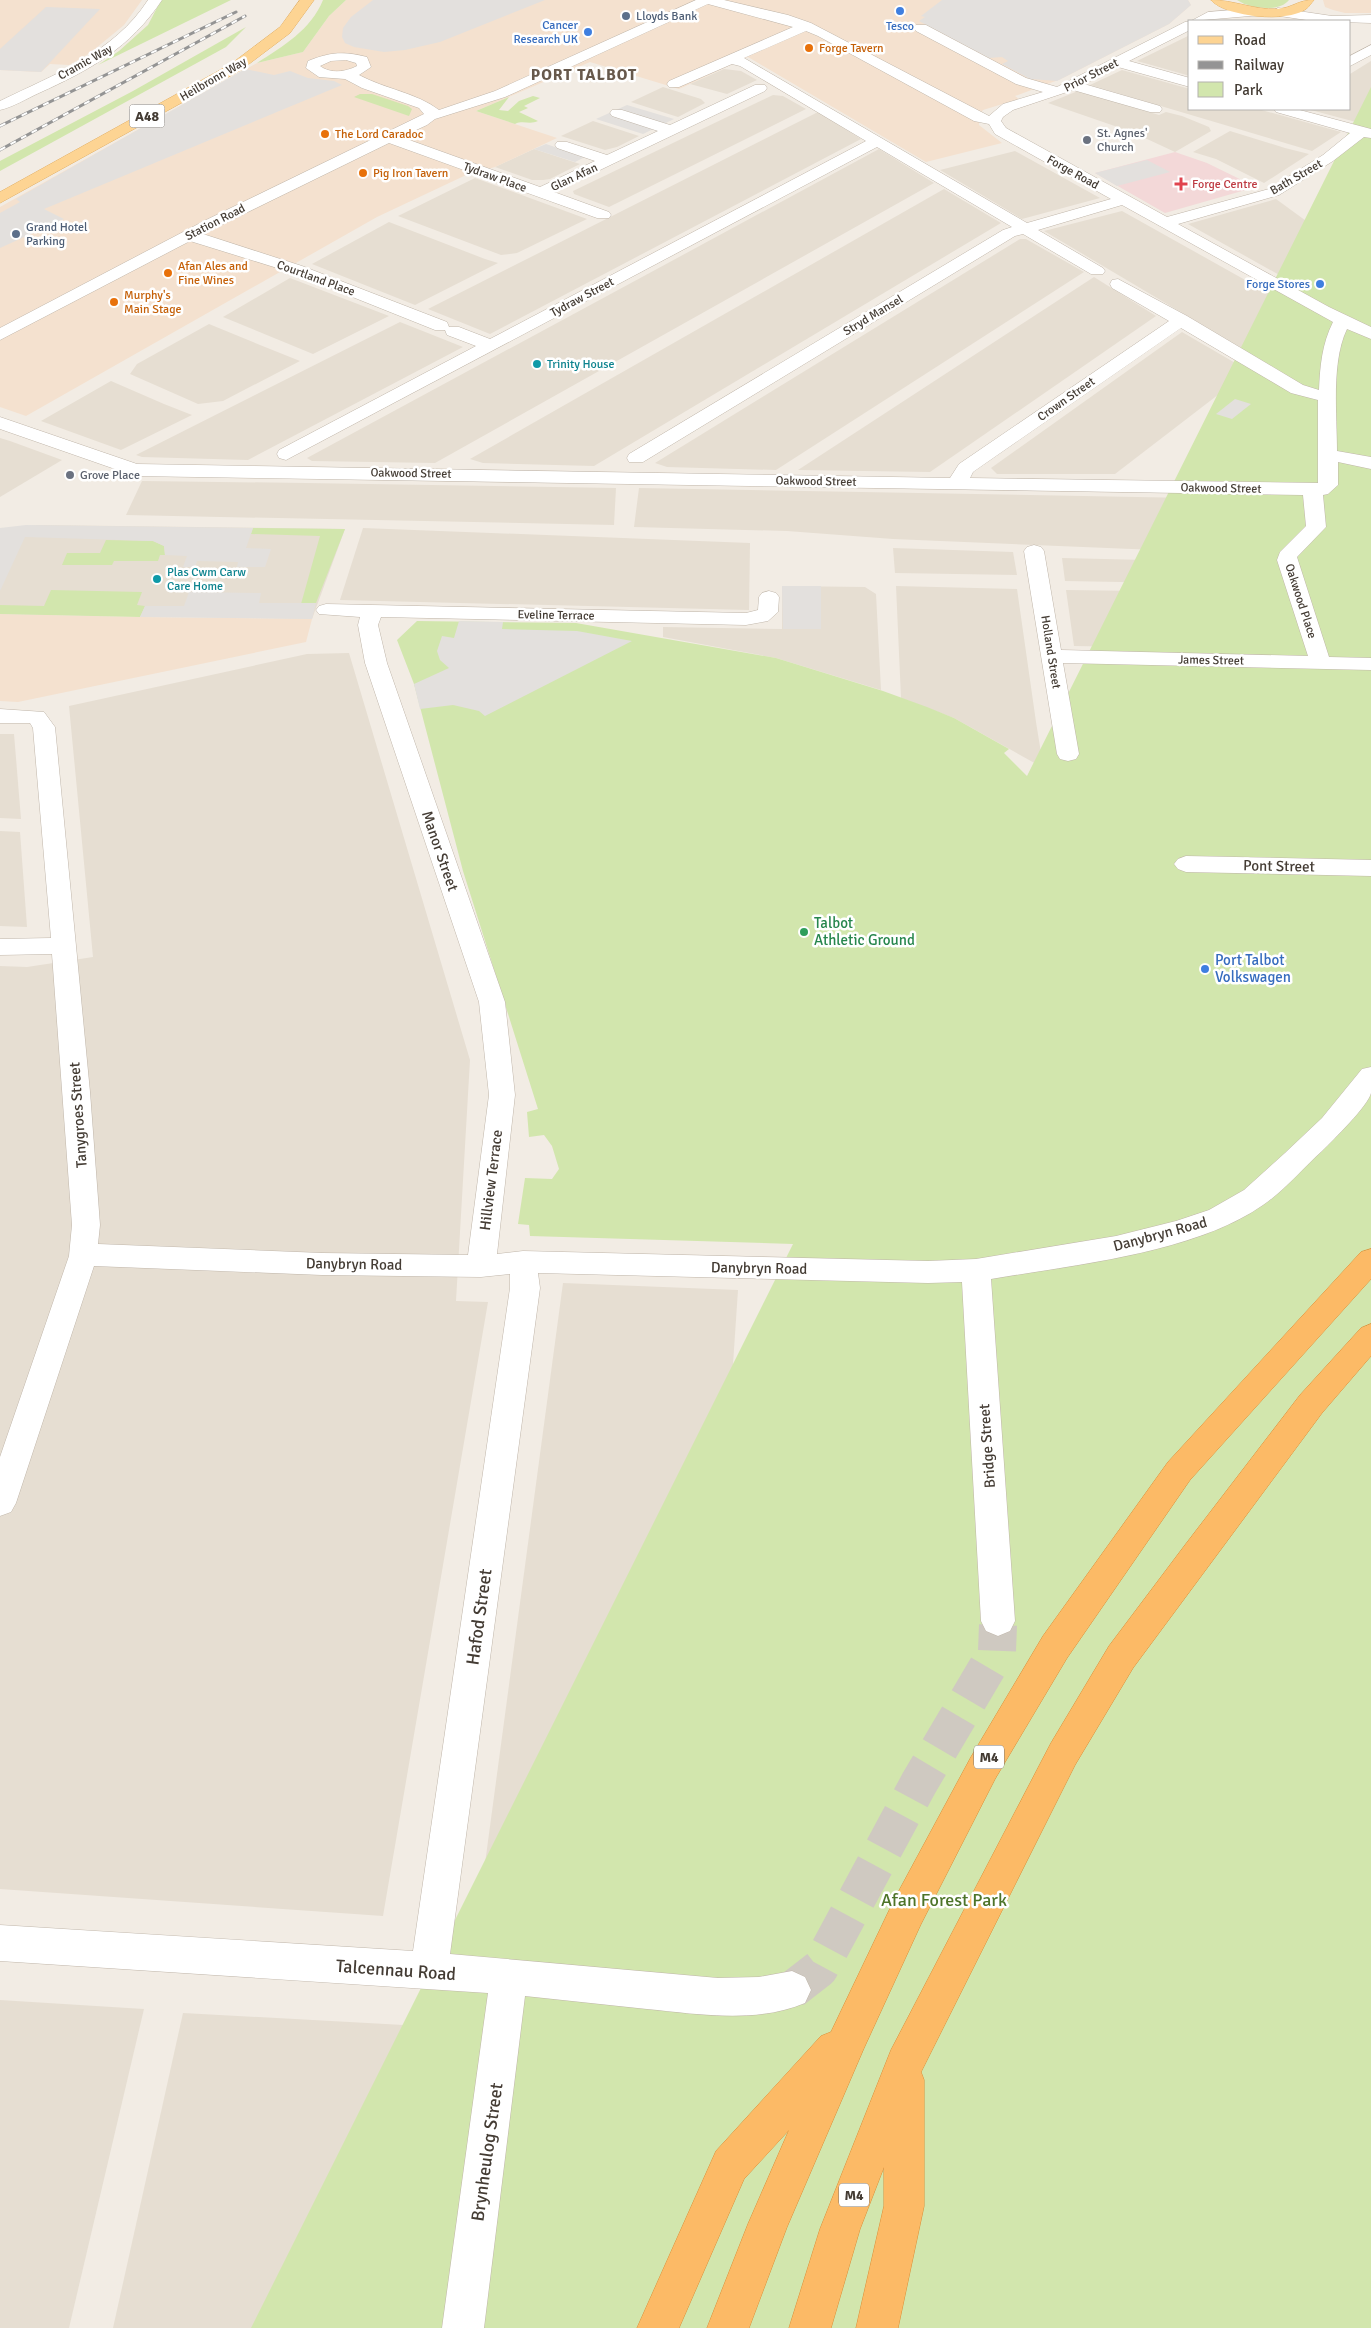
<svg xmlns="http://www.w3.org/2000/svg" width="1371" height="2328" font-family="Signika,sans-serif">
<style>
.residential{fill:#e6ded2}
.commercial{fill:#f4e1cf}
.medical{fill:#f3d8d8}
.green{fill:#d2e6ad}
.parking{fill:#e3e0dd}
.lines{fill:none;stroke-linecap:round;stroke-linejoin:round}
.minor-tunnel-far1{stroke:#cfc9c1;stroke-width:29;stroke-dasharray:29 15;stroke-linecap:butt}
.minor-tunnel{stroke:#cfc9c1;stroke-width:38;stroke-dasharray:38 19;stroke-linecap:butt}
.minor-casing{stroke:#c0b6aa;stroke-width:1}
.major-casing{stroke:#e1ae63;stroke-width:1}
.highway-casing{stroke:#db8d36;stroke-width:1}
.minor{fill:#fff;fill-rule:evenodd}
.major{fill:#fdd493;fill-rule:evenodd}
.highway{fill:#fcba66;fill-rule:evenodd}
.rail-casing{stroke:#949494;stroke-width:3}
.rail{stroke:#fff;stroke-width:2;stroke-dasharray:6;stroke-linecap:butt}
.shop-dot{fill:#3f7fe0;stroke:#fff;stroke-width:2}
.service-dot{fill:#5c6f8a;stroke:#fff;stroke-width:2}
.food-dot{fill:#e8710a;stroke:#fff;stroke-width:2}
.worship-dot{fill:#6b7280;stroke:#fff;stroke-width:2}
.health-dot{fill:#e0444e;stroke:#fff;stroke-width:2}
.culture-dot{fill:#0f9aa8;stroke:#fff;stroke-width:2}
.leisure-dot{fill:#2e9e5b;stroke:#fff;stroke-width:2}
.labels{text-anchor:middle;stroke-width:5;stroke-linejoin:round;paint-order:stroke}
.far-service-label{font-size:12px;fill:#4e5e75;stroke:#fff;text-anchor:start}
.far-shop-label{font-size:12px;fill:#366cbe;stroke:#fff;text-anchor:end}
.far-food-label{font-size:12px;fill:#c56008;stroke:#fff;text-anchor:start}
.far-street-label{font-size:12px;fill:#443c34;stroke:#fff}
.far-worship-label{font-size:12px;fill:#5b616d;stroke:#fff;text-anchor:start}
.far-health-label{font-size:12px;fill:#be3a42;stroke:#fff;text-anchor:start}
.far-culture-label{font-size:12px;fill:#0d838f;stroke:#fff;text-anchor:start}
.shield{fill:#fff;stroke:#7c7671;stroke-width:1}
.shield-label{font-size:14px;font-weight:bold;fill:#443c34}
.street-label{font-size:15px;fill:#443c34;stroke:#fff}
.leisure-label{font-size:15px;fill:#27864d;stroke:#fff;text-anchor:start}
.shop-label{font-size:15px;fill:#366cbe;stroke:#fff;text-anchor:start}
.far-district-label{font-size:16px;font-weight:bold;letter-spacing:1px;fill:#67594c;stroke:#fff}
.near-street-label{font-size:18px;fill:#443c34;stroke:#fff}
.near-park-label{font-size:18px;fill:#4d7429;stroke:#fff}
</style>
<rect width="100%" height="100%" fill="#f2ece4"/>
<g class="residential">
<path d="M1190 35V76L1137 61Z"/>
<path d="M1371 61V112L1356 122 1307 109H1350V74Z"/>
<path d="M724 69 741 71 757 80 727 94 690 84Z"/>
<path d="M1122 70 1190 89V109H1258L1341 132 1312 151 1090 85Z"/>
<path d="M663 87 701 99 705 103 678 117 631 102Z"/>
<path d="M1078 91 1159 115 1166 112 1182 116 1209 127 1211 131 1175 152 1132 132 1048 103Z"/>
<path d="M773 95 783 96 806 109 609 207 574 194 573 191Z"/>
<path d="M818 112 861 139 490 334 428 309Z"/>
<path d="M593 121 639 136 617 147 605 150 561 136Z"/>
<path d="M1230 131 1285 148 1309 154 1264 183 1216 159 1193 152Z"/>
<path d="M534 149 580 164 550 179 543 180H532L495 167Z"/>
<path d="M879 149 934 183 435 463 312 461 307 458Z"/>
<path d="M1015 151 1100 198 1022 219 940 170Z"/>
<path d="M475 178 587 219 517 253 501 255 398 216Z"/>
<path d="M944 189 1001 223 594 466 483 463 470 459Z"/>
<path d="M1276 199 1324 234 1299 286 1188 224Z"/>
<path d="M1122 211 1315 319 1302 384 1044 231Z"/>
<path d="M389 222 485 259 498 263 415 305 312 264Z"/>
<path d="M1020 239H1026L1084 272 776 470 667 467 655 463Z"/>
<path d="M1094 277 1156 316 930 472 798 470Z"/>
<path d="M290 278 389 316 313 354 223 317Z"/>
<path d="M400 322 463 347 248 460 142 457 136 455Z"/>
<path d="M209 324 260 345 300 361 223 401 198 404 130 374 137 364Z"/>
<path d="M1182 332 1249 371 1115 474H997L991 468Z"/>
<path d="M111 381 164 404 192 415 121 450 41 421Z"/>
<path d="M0 438 10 441 62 460 0 497Z"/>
<path d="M142 481 306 483 616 488 614 525 126 515Z"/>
<path d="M639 488 1305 500 1275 555 893 539 787 531 634 527Z"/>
<path d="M38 525 345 529 312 619 0 614V529Z"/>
<path d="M363 528 750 543 749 610 340 600Z"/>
<path d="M893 548 1013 552 1017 575 895 573Z"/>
<path d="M1062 558 1273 563 1279 585 1065 581Z"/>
<path d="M782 586 865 587 876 594 881 690 776 658 663 637V627L782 629Z"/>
<path d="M896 586 1017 589 1036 722 1042 759 1047 770 954 718 901 698Z"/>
<path d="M1066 590 1288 593 1305 650 1074 646Z"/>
<path d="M349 653 470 1060 456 1301 488 1302 383 1916 0 1889V966L27 967 93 957 69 706 307 654Z"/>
<path d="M0 734H14L21 819 0 818Z"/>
<path d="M0 831 20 832 27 927 0 926Z"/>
<path d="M563 1283 738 1290 715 1631 477 1923Z"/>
<path d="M0 2000 144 2009 69 2328H0Z"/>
<path d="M183 2013 458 2028 419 2328H113Z"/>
</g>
<g class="commercial">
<path d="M0 0H142L124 25 90 53 69 65 50 64 41 72 0 70Z"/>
<path d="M346 0H1188L1191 5 1169 24 1061 79 1015 96 1019 99 983 110 979 118V125L1002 143 926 162 748 57 679 89 590 62 476 111 557 138 495 167 464 176 377 217 26 416 0 407V207L257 63 303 52 329 16Z"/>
<path d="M1323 0H1371V13H1345L1333 10 1325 7Z"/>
<path d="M0 614 140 617 312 619 306 642 18 702 0 701Z"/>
</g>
<path class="medical" d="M1175 152 1207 163 1256 187 1165 213 1095 173Z"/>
<g class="green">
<path d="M161 0H231L98 65 119 51 148 25Z"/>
<path d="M323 0H346L329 16 303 52 257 63C283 46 311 30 323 0Z"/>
<path d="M1237 0H1289C1279 13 1249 8 1237 0Z"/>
<path d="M246 27 226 47 0 171V161L133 91Z"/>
<path d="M1371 87V2328H251L793 1244 530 1236 529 1225 518 1224 525 1178 552 1179 559 1169 552 1146 544 1135 529 1137 527 1112 538 1109 463 871 414 684 397 640 417 621 576 623 776 658 883 691 927 707 954 718 1009 749 1004 753 1027 776Z"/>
<path d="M360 94H372L408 106 412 109 409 116 354 97Z"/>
<path d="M533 96 540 98 524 106 528 108 519 112 538 121C530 125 523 120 515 124L476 111 509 97 499 110 508 111 519 101Z"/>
<path d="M253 528 345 529 316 603 301 604 320 536 251 534Z"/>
<path d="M106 540 153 541 164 546 165 555H160L158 561H114L112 565H62L67 553H100Z"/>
<path d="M51 590 142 592 137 605 145 606 140 617 0 614V605L44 606Z"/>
</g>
<g class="parking">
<path d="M373 0H545L440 42 405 50 384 52 354 47 345 43 342 37 343 28 351 17Z"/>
<path d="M942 0H1188L1191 5 1169 24 1057 81 1030 79 1002 64 1008 61 1002 57 989 58 919 21 925 17 921 16Z"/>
<path d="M46 7 100 9 41 72 0 70V49Z"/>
<path d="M245 69 274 75 290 71 308 78 334 81 342 85 44 209 64 219 0 248V213L20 202 16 199Z"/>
<path d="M627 105 674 119 643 134 596 119Z"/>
<path d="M546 144 585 157 575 162 534 149Z"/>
<path d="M1147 160 1170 172 1117 186 1095 173Z"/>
<path d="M1235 399 1251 404 1232 419 1216 414Z"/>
<path d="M26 525 253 528 246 548 271 549 265 567H237L238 562 197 561 195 567H183L187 556 165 555 164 546 153 541 25 537 0 591V528Z"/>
<path d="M782 586H821V629H783Z"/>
<path d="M189 592 261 593 259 603H316L312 619 140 617 145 606H184Z"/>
<path d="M459 621 503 622 502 629 577 631 632 641 485 716 479 711 453 705 420 709 414 684 449 668 440 660 437 651 442 636 454 638Z"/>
</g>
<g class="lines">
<path class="minor-tunnel-far1" d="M998 1627V1621"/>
<path class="minor-tunnel" d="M792 1990 819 1969 919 1783 997 1651 998 1625"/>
<g class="minor-casing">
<g id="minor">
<path d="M148 0H162C130 48 90 70 39 93 26 99 13 107 0 110V101C55 74 114 53 148 0Z"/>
<path d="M696 0H724L788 15 811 23 989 116 1003 104 1043 92 1016 84 916 31 914 28 916 25H926L1026 78 1057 87 1185 22 1191 21 1190 30 1129 61 1190 78V87L1118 67 1084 84 1160 106 1162 109 1160 112H1150L1073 90 1013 110 1003 117 1001 121 1006 128 1167 217 1269 189 1323 155 1350 133 1276 112 1274 109H1296L1371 129V138L1364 137 1333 161 1279 195 1178 224 1329 307 1371 327V339L1347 329C1331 362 1337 415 1337 451L1371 457V469L1338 462V485L1328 494 1323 495 1326 527 1297 557 1329 657 1371 658V670L1063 663 1079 754 1076 759 1068 761 1060 759 1057 754 1024 551 1027 547 1034 545 1041 547 1044 551 1061 650 1308 656 1277 560 1280 552 1306 526 1303 495 135 476 0 429V417L137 464 950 478 959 464 1169 321 1112 288 1110 284 1112 280 1118 279 1187 316 1303 385 1319 390C1320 366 1322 344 1333 322L1122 205 1038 230 1103 268 1105 271 1103 274H1091L1023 234 1015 236 643 462H629L627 458 629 454 1003 230 1012 227 877 147 286 460 279 458 277 454 279 450 476 346 447 335 445 330H435L290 272 190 241 0 340V328L204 221 424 114 419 108 362 88 345 79 319 77 306 68 308 61C330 52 344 51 367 57L371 67 359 75C385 89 417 93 439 110L495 91ZM708 4 793 27 669 81 667 84 669 87H679L732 64 740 66 866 141 490 339 459 327H449L447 322 302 266 203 234 389 143 597 218H609L611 215 609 212 554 192 765 91 767 88 765 85H755L670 125 622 110H612L610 113 612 116 658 131 607 155 567 142H557L555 145 557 148 595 161 540 187 401 137 427 125 435 119 505 97ZM806 31 818 36 974 121 989 124 995 134 1111 199 1027 223 744 58ZM346 60 356 63 357 66C345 72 331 74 320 66L331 61ZM1181 328 1291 393 1318 400V483L970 478 973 472Z"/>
<path d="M1257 8 1264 12 1262 15 1191 21 1208 12Z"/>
<path d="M1278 8 1332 16 1371 15V23L1313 21 1273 15 1271 12Z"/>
<path d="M1371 45V55L1350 66V56Z"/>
<path d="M769 591 776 593 779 597 778 612 768 621 746 625 381 617 378 625 387 663 505 1002 515 1095 497 1254 523 1251 928 1261 976 1259 1116 1236 1176 1221 1209 1210 1244 1190 1285 1153 1322 1118 1362 1069 1371 1067C1371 1075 1371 1085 1371 1093 1368 1106 1333 1140 1322 1151 1303 1168 1285 1190 1263 1205 1195 1253 1073 1265 991 1279L1015 1621 1010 1631 998 1636 986 1631 981 1621 962 1282 928 1283 538 1273 540 1288 450 1954 718 1978 759 1977 792 1971 805 1977 811 1990 805 2003C755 2024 699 2014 647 2009 606 2005 566 2000 525 1996L484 2328H442L488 1993 0 1961V1925L413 1951 510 1288V1274L481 1277 322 1275 94 1266 16 1503 11 1512 0 1516V1457L69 1256 72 1225 52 954 0 955V939L51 938 33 728 30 723H0V709L44 712 55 727 90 1092 100 1225 98 1244 322 1253 468 1255 489 1095 479 1002 365 663 358 625 360 617 319 614 316 610 319 606 326 604 746 613 758 610 759 597 762 593Z"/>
<path d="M1186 856 1371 860V876L1186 872 1178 869 1174 864 1178 859Z"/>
</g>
</g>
<g class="major-casing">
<g id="major">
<path d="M300 0H314L290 33 241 70 0 203V192L231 64 280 27Z"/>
<path d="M1211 0C1234 0 1254 10 1277 9 1293 8 1297 0 1314 0 1311 3 1309 7 1306 9 1288 23 1225 17 1211 0Z"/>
</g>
</g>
<g class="highway-casing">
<g id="highway">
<path d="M1371 1249V1279L1190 1480 1067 1658 995 1779 921 1924 864 2048 787 2227 749 2328H707L748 2224 789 2130 744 2179 679 2328H637L716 2151 821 2036 831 2032 895 1898 971 1757 1043 1636 1168 1462 1361 1252Z"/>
<path d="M1371 1324V1356L1322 1413 1133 1668 1075 1765 921 2072 924 2080V2206L898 2328H856L884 2206V2167L860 2229 831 2328H789L820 2229 891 2050 1051 1743 1109 1646 1185 1545 1300 1395 1361 1328Z"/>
</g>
</g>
<use href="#minor" class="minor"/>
<use href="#major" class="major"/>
<use href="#highway" class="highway"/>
<g class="rail-casing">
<g id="rail">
<path d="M0 126 236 12"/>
<path d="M0 150 245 16"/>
</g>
</g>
<use href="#rail" class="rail"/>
</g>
<g class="shop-dot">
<circle cx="900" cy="11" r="5"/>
<circle cx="588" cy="32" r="5"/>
<circle cx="1320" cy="284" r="5"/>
<circle cx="1205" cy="969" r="5"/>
</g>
<g class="service-dot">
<circle cx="626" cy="16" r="5"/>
<circle cx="16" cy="234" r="5"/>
</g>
<g class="food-dot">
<circle cx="809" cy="48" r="5"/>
<circle cx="325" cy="134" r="5"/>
<circle cx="363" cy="173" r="5"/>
<circle cx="168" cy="273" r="5"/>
<circle cx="114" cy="302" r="5"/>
</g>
<g class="worship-dot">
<circle cx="1087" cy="140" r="5"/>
<circle cx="70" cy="475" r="5"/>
</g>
<path class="health-dot" d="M1178.5 176.5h5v5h5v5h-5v5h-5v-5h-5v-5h5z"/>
<g class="culture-dot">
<circle cx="537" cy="364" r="5"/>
<circle cx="157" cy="579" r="5"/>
</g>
<circle class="leisure-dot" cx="804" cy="932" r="5"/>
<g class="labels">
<g class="far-service-label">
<text x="636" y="20">Lloyds Bank</text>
<text x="26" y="231">Grand Hotel<tspan x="26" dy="14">Parking</tspan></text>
</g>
<g class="far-shop-label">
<text x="578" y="29">Cancer<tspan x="578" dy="14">Research UK</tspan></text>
<text x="900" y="30" text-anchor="middle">Tesco</text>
<text x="1310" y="288">Forge Stores</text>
</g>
<g class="far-food-label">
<text x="819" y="52">Forge Tavern</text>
<text x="335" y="138">The Lord Caradoc</text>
<text x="373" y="177">Pig Iron Tavern</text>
<text x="178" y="270">Afan Ales and<tspan x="178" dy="14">Fine Wines</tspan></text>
<text x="124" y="299">Murphy's<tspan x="124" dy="14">Main Stage</tspan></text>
</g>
<g class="far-street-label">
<text transform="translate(85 62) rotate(-29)" y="4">Cramic Way</text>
<text transform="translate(1091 75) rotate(-27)" y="4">Prior Street</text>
<text transform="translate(213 79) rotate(-30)" y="4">Heilbronn Way</text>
<text transform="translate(1073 172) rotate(29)" y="4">Forge Road</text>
<text transform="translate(495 177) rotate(20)" y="4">Tydraw Place</text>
<text transform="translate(574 177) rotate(-25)" y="4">Glan Afan</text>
<text transform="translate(1296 177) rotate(-30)" y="4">Bath Street</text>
<text transform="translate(215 222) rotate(-27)" y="4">Station Road</text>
<text transform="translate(316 278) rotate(20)" y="4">Courtland Place</text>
<text transform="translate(582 297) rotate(-28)" y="4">Tydraw Street</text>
<text transform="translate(873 315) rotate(-31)" y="4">Stryd Mansel</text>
<text transform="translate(1066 399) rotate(-35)" y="4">Crown Street</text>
<text transform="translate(411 473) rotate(1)" y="4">Oakwood Street</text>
<text transform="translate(816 481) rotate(1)" y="4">Oakwood Street</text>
<text transform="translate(1221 488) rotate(1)" y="4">Oakwood Street</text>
<text transform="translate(1301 601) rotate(72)" y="4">Oakwood Place</text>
<text transform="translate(556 615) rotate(1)" y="4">Eveline Terrace</text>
<text transform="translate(1051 652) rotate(81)" y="4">Holland Street</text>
<text transform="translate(1211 660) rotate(1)" y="4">James Street</text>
</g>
<g class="far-worship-label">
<text x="1097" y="137">St. Agnes'<tspan x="1097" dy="14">Church</tspan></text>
<text x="80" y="479">Grove Place</text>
</g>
<g class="far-health-label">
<text x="1192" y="188">Forge Centre</text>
</g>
<g class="far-culture-label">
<text x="547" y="368">Trinity House</text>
<text x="167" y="576">Plas Cwm Carw<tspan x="167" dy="14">Care Home</tspan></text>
</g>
<g class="shield">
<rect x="129.5" y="104.5" width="35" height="23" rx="4"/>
<rect x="974" y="1745.5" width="30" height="23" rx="4"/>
<rect x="839" y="2183.5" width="30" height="23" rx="4"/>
</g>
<g class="shield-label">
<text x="147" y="121">A48</text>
<text x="989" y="1762">M4</text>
<text x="854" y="2200">M4</text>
</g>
<g class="street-label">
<text transform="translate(440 851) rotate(71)" y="5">Manor Street</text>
<text transform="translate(1279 866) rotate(1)" y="5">Pont Street</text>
<text transform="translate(78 1115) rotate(-94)" y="5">Tanygroes Street</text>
<text transform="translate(491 1180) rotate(-83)" y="5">Hillview Terrace</text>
<text transform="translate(1160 1234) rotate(-15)" y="5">Danybryn Road</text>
<text transform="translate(354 1264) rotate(1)" y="5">Danybryn Road</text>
<text transform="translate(759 1268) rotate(1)" y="5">Danybryn Road</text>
<text transform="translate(987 1446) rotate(-94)" y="5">Bridge Street</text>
</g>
<g class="leisure-label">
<text x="814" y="928">Talbot<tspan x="814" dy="17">Athletic Ground</tspan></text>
</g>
<g class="shop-label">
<text x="1215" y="965">Port Talbot<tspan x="1215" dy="17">Volkswagen</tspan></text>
</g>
<g class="far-district-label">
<text x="584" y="80">PORT TALBOT</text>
</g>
<g class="near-street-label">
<text transform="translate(479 1617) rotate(-82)" y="6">Hafod Street</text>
<text transform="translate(396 1970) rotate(4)" y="6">Talcennau Road</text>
<text transform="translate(487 2152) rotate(-82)" y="6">Brynheulog Street</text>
</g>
<g class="near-park-label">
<text x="944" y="1906">Afan Forest Park</text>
</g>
</g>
<rect x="1188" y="20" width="162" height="90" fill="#ffffff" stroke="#b4b1ae"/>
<rect x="1198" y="36" width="25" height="8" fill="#fdd493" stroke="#b4b1ae"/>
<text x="1234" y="45" font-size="15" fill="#443c34">Road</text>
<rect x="1198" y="61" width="25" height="8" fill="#949494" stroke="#b4b1ae"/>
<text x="1234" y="70" font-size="15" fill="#443c34">Railway</text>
<rect x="1198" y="82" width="25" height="15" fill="#d2e6ad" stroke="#b4b1ae"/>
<text x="1234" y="95" font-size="15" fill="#443c34">Park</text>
</svg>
